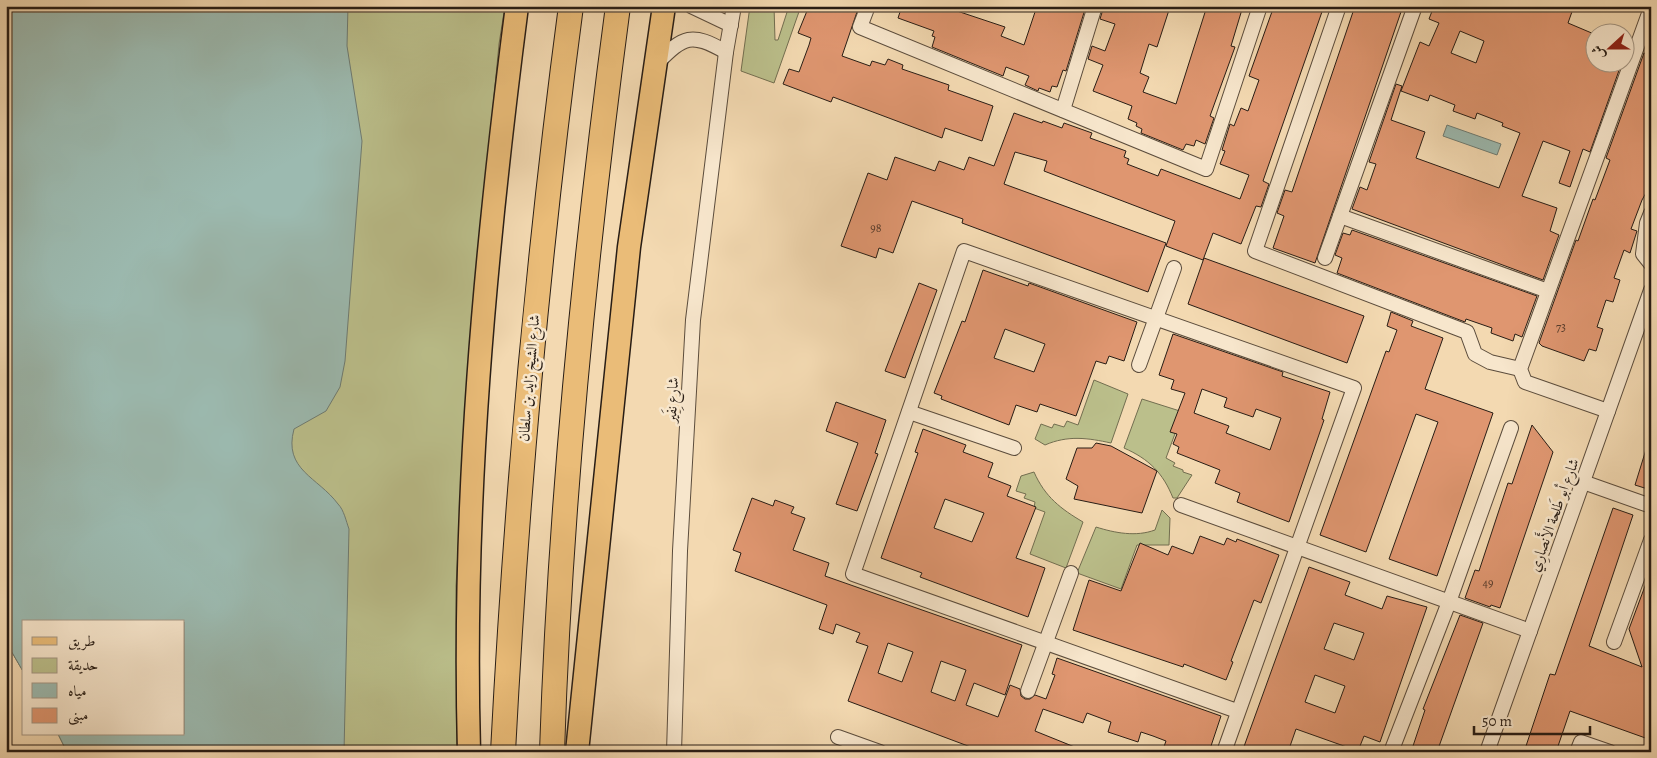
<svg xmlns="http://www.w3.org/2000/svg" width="1657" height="758" font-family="Alegreya,Amiri,serif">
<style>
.green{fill:#bbbf8b;stroke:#726e50}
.water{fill:#9cbab0;stroke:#6e7b72}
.building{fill:#df9670;stroke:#281d15;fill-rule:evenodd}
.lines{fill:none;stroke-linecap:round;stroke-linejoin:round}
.minor-casing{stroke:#5b4c3c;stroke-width:16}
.primary-casing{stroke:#281d15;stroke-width:25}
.trunk-casing{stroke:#281d15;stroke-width:26}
.minor{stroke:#f7e6cc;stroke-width:14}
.primary{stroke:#eabc78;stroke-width:22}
.trunk{stroke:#eabc78;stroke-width:24}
.labels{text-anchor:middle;stroke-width:5;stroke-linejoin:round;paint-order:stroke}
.number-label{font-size:12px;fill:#563b2c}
.street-label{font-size:15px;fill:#281d15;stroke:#f7e6cc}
</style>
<rect width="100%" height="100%" fill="#f3d9b1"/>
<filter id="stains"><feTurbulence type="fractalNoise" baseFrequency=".004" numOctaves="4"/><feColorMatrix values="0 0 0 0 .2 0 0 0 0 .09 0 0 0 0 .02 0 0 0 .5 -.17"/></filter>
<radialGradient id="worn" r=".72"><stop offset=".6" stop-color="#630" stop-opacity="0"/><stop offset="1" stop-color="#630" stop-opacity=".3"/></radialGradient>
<g class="green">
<path d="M39 6H505L499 44 468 373 456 586 457 752H67L58 734H184V622H24V673L6 642V279Z"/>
<path d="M750 6H774L775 40H778L789 6H801L774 83 741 71Z"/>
<path d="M1094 380 1128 394 1111 443C1088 438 1068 435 1045 445L1035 439 1041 424 1052 428 1054 424 1064 427 1067 421 1078 425Z"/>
<path d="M1142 399 1183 412 1166 458 1175 463 1173 466 1183 470V472L1192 475 1177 498H1173C1163 473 1149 459 1124 448Z"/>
<path d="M1034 472C1045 497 1061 509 1083 522L1066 568 1030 554 1045 512 1034 508 1035 502 1024 498 1026 494 1016 491 1021 476Z"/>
<path d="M1162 510 1170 518 1169 545H1137L1121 589 1077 573 1096 527C1115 533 1136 537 1155 530Z"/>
</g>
<g class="water">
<path d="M6 6H348L347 46 362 141 345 361 340 387 326 411 294 429C283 470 318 477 338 504 344 510 346 521 349 529L344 752H67L58 734H184V622H24V673L6 642Z"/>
<path d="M1447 125 1501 144 1497 155 1443 136Z"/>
</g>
<g class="building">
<path d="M809 6H859L842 56 870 66 872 61 885 65 888 59 903 65 902 69 949 85 948 90 993 106 982 141 945 128 942 138 833 97 831 102 783 84 789 69 799 72 809 45 811 38 798 33Z"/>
<path d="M902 6H942L1005 27 1001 36 1024 45 1037 6H1086L1066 71 1063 70 1057 87 1052 86 1050 92 1039 88 1038 91 1025 85 1029 76 1006 67 1003 76 932 47 935 37 932 36 934 31 898 18Z"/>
<path d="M1104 6H1158L1169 10 1157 47 1149 44 1140 73 1149 77 1143 92 1176 104 1207 6H1243L1231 46 1235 47 1210 116 1214 118 1205 144 1196 140 1194 146 1186 144 1183 150 1141 133 1142 129 1136 126 1137 123 1128 119 1132 106 1093 91 1103 65 1088 59 1092 46 1105 51 1115 24 1100 19Z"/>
<path d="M1274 6H1324L1263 181 1269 184 1261 207 1256 206 1241 244 1213 233 1203 260 1166 246 1175 221 1044 171 1047 161 1015 152 1004 184 1166 243 1148 292 962 223 963 219 912 201 893 253 879 248 876 258 841 246 868 173 887 180 895 157 935 171 939 161 964 170 969 157 994 166 1014 113 1042 123 1043 121 1062 128 1064 123 1092 133 1090 138 1126 151 1124 157 1129 159 1127 164 1158 176 1161 169 1240 199 1249 175 1220 164 1225 151 1222 150 1230 124 1234 126 1241 108 1248 111 1259 80 1249 76Z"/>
<path d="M1355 6H1403L1315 263 1273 248 1284 216 1277 213 1285 190 1292 192Z"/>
<path d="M1434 6H1574L1568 23 1594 34V62H1622L1590 152 1583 149 1570 187 1559 183 1570 151 1543 141 1522 196 1557 208 1550 231 1559 235 1543 280 1352 209 1360 187 1367 190 1376 164 1369 162 1396 84 1402 86 1391 120 1425 132 1416 158 1499 188 1520 133 1502 126 1503 123 1477 113 1475 119 1453 111 1455 105 1430 95 1428 101 1401 91 1420 42 1429 46 1439 23 1429 19ZM1460 31 1484 41 1476 63 1451 53Z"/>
<path d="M1644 53 1651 56V192L1647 191 1642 200 1631 229 1637 231 1630 253 1624 250 1614 278 1620 280 1613 302 1606 300 1597 327 1603 329 1596 351 1589 349 1584 361 1542 346 1539 343 1576 240 1578 241 1593 199 1595 200 1610 160 1606 158Z"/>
<path d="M1352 230 1537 296 1522 337 1515 334 1513 341 1491 333 1492 328 1466 319 1465 322 1337 273 1342 258 1335 255 1343 233 1350 235Z"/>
<path d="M1204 258 1364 316 1347 363 1188 304Z"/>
<path d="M983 270 1028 286 1029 283 1137 322 1124 361 1109 356 1106 364 1096 361 1076 416 1040 404 1037 412 1016 405 1009 425 941 399 942 396 934 393 962 321 965 322ZM1005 329 1045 344 1034 372 994 358Z"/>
<path d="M919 283 937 290 905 378 885 371Z"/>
<path d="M1391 312 1413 321 1411 326 1443 338 1425 389 1493 413 1437 576 1389 559 1438 422 1416 414 1366 552 1320 535 1386 351 1389 352 1397 330 1387 326Z"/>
<path d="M1173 334 1283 372 1282 376 1330 392 1322 419 1324 420 1289 522 1237 502 1240 493 1215 483 1220 470 1177 453 1179 447 1173 444 1177 434 1170 432 1185 393 1171 389 1174 380 1159 375ZM1202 389 1227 398 1224 407 1253 417 1256 409 1281 418 1270 450 1226 433 1229 426 1194 413Z"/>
<path d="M836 402 886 420 875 453 878 454 857 511 836 504 858 443 826 431Z"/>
<path d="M1532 425 1553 452 1500 608 1491 605 1490 607 1465 598 1475 570 1479 571 1508 483 1512 484Z"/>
<path d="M923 429 966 445 963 452 993 463 988 477 1011 486 1007 496 1036 507 1016 558 1045 568 1028 617 920 577 922 573 881 558 918 453 915 452ZM945 499 984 513 972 542 934 528Z"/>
<path d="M1096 443 1111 446 1157 471 1142 513 1074 499 1078 486 1066 479 1077 448H1092Z"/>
<path d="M1648 443H1651V490L1635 485Z"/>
<path d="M752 498 773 506 775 500 794 507 791 513 805 518 793 550 829 563 825 576 1022 645 1005 695 974 683 966 705 998 717 1010 685 1020 689 1021 696 1025 699H1030L1035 695 1046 699 1055 675 1052 674 1057 658 1221 716 1209 752H1162L1166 741 1153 736 1141 732 1138 742 1108 732 1111 722 1087 713 1083 723 1043 709 1035 731 1087 752H984L848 701 868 646 856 642 860 633 836 624 833 634 819 629 827 605 735 571 741 553 733 550ZM888 643 913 652 902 682 878 673ZM941 661 966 670 955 701 931 692Z"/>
<path d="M1613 508 1633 515 1589 646 1642 667 1629 629 1651 570V740L1570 711 1556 752H1524L1550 674 1555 675Z"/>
<path d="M1200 536 1224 545 1227 538 1236 542 1237 539 1279 555 1261 603 1254 600 1231 661 1233 662 1226 680 1184 664 1183 667 1073 630 1089 580 1121 591 1140 543 1168 555 1172 546 1193 554Z"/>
<path d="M1309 567 1350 582 1345 595 1382 609 1387 596 1427 607 1380 742 1364 736 1358 751 1296 729 1288 752H1242ZM1334 623 1364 633 1354 660 1324 649ZM1315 675 1345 686 1335 713 1305 702Z"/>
<path d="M1460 615 1483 623 1437 752H1411L1425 710 1423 709Z"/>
</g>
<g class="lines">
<g class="minor-casing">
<g id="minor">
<path d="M691 6 731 25"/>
<path d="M868 6 860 27 1206 169 1260 6"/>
<path d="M1339 6 1255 251 1467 332 1475 354 1490 362 1520 369"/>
<path d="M657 63C684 36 691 32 726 52"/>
<path d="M1063 110 1095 6"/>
<path d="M1651 213 1647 223 1643 254 1651 264"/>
<path d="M1340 216 1548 291"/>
<path d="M1325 258 1415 6"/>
<path d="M1139 365 1174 268"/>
<path d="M1608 411 1525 382 1520 369 1651 8"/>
<path d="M909 412 1014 448"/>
<path d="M1583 482 1651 506"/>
<path d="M1181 505 1530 631"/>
<path d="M1614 642 1651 540"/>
<path d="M1028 691 1071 573"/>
<path d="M838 737 880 752"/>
<path d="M674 752 680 551 693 320 726 52 734 6"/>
<path d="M1224 752 1354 388 964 251 853 574 1237 711"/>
<path d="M1391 752 1449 602 1511 428"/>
<path d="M1487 752 1651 290"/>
<path d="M1577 752 1581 742 1610 752"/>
</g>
</g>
<g class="primary-casing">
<g id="primary">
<path d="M469 752C462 502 485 253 517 6"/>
<path d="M577 752 629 247 664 6"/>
</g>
</g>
<g class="trunk-casing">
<g id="trunk">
<path d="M503 752C516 502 538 254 571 6"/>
<path d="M552 752C560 502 585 254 618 6"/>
</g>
</g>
<use href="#minor" class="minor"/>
<use href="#primary" class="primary"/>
<use href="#trunk" class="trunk"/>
</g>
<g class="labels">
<g class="number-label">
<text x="876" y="232">98</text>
<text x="1561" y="331">73</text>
<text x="1488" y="587">49</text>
</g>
<g class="street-label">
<text transform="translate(529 378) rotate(-85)" y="5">شارع الشيخ زايد بن سلطان</text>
<text transform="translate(672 400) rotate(-87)" y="5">شارع نِفَير</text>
<text transform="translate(1554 515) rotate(-70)" y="5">شارع أبو طَلحة الأَنصارِي</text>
</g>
</g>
<rect width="1657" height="758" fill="none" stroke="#f3d9b1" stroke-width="25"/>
<rect x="8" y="8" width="1642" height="743" fill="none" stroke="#281d15" stroke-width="2.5"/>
<rect x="12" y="12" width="1632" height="733" fill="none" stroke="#281d15"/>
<rect x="22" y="620" width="162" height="115" fill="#f7e6cc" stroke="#a49683"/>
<rect x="32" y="637" width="25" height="8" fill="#eabc78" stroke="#a49683"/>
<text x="68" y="646" font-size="15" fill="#281d15">طريق</text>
<rect x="32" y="658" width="25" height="15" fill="#bbbf8b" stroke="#a49683"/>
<text x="68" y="670" font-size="15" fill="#281d15">حديقة</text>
<rect x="32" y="683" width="25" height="15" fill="#9cbab0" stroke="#a49683"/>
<text x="68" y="696" font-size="15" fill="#281d15">مياه</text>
<rect x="32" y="708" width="25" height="15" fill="#df9670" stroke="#a49683"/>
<text x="68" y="720" font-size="15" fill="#281d15">مبنى</text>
<g transform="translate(1610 48) rotate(249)"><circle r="24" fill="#f7e6cc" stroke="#a49683"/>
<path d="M0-4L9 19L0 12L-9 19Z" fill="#8f2418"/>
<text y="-8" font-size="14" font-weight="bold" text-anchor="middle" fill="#281d15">ش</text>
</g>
<path d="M1474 726v8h116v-8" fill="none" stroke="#281d15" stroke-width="2.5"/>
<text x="1482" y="726" font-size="15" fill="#281d15" stroke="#f7e6cc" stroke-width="4" paint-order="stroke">50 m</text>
<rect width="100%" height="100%" filter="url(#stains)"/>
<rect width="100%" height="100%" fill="url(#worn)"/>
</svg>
